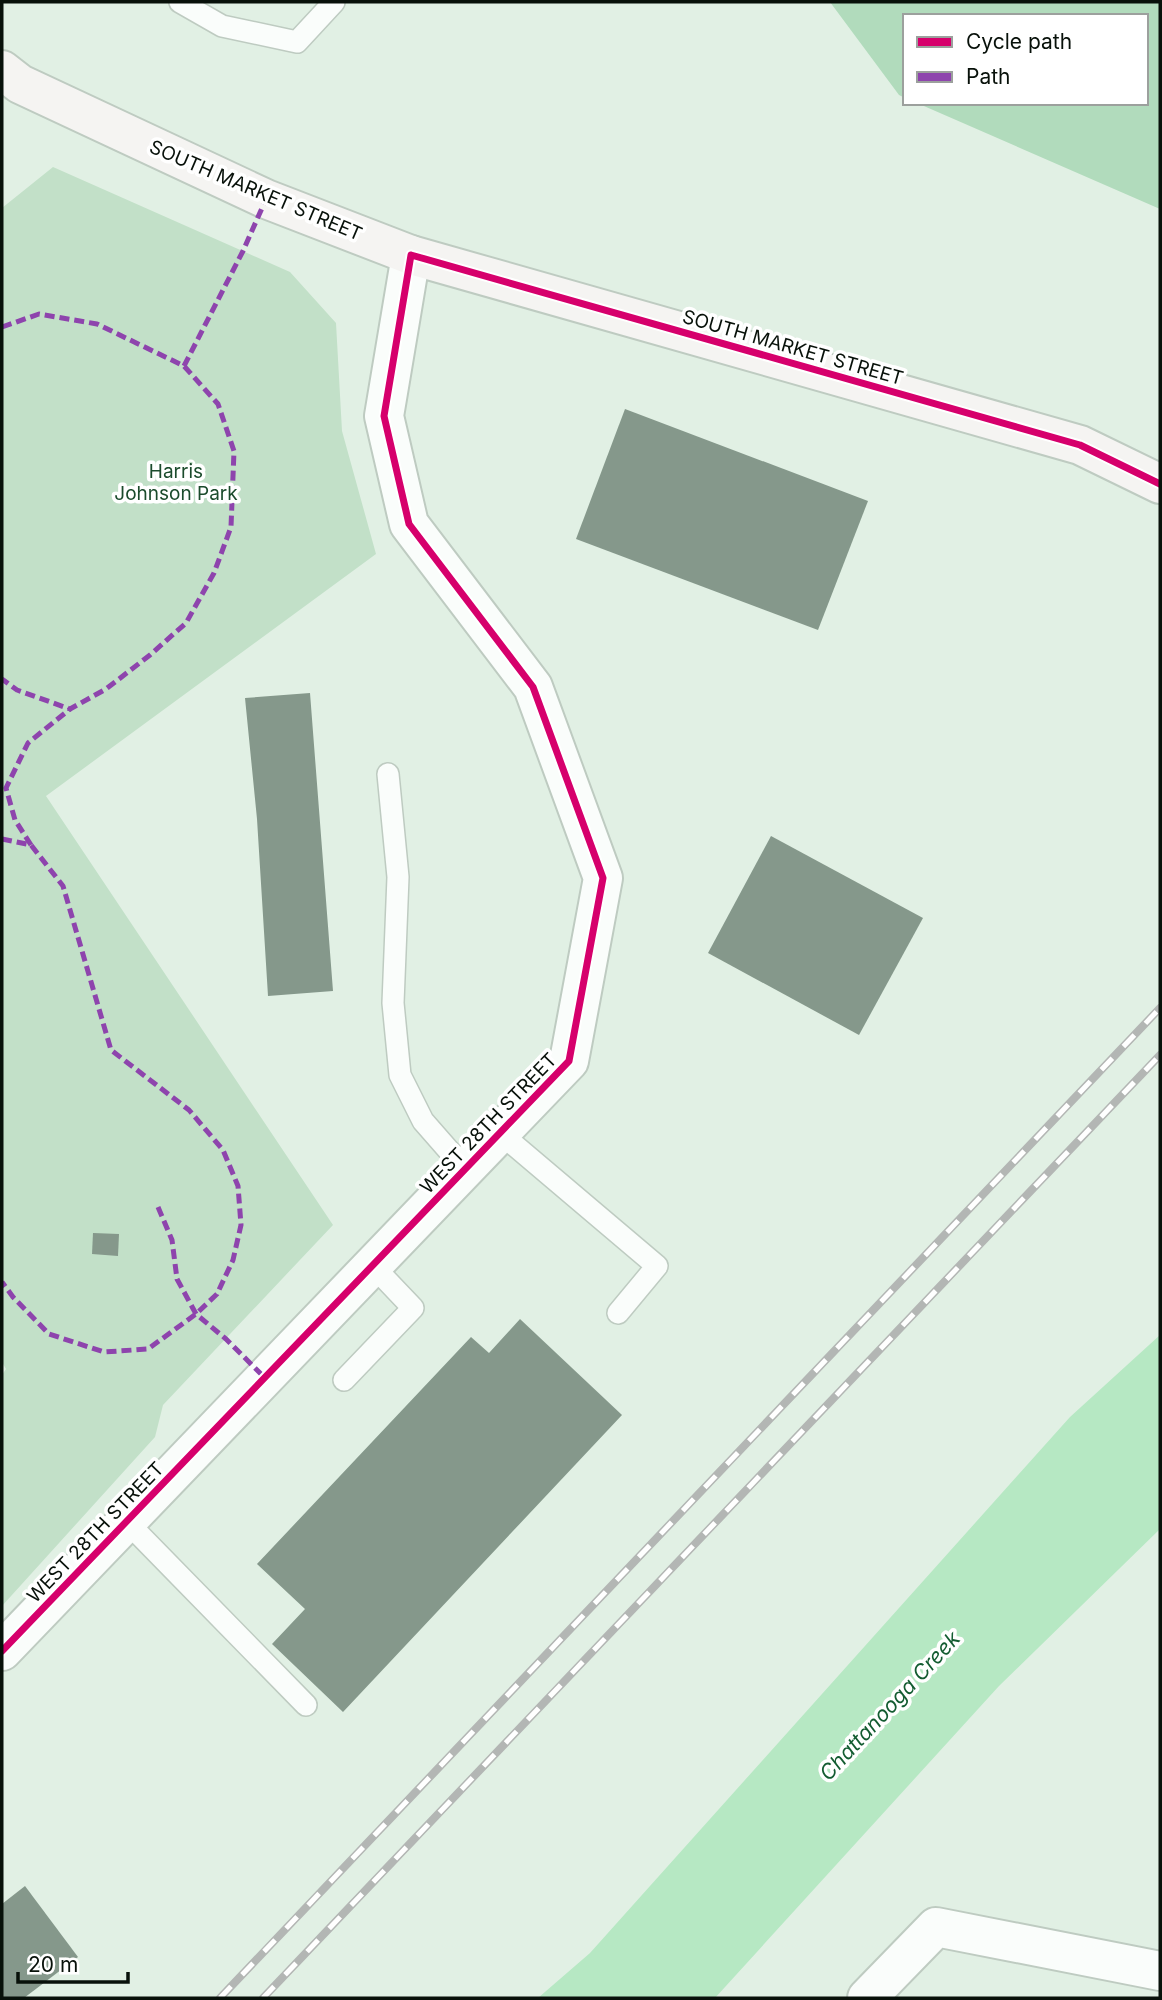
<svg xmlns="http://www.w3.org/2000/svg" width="1162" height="2000" font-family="Inter,sans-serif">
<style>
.green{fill:#c2e0c8}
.forest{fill:#b1dbbc}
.water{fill:#b6e8c3}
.building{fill:#85988b}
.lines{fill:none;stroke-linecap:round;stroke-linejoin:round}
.lane-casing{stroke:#becbc1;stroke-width:24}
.street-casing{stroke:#becbc1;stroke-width:42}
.secondary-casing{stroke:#becbc1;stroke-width:42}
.lane{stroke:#fafdfb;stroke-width:21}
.street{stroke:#fafdfb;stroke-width:38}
.secondary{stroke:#f5f4f2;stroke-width:38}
.rail-casing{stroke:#b3b6b4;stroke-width:8}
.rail{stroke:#fff;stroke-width:5;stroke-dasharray:16;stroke-linecap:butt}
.quiet{stroke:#8e44ad;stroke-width:5;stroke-dasharray:10 5;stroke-linecap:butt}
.cycleway-casing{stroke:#fff;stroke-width:11}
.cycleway{stroke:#d6006c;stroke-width:7}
.labels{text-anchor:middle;stroke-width:7;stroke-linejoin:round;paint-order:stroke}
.street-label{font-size:19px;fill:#08110a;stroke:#fff}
.park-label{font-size:19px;fill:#1b4b2c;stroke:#fff}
.water-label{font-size:21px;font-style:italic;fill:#135c31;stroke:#fff}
</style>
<rect width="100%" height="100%" fill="#e1f0e4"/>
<path class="green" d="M53 167 290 272 336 323 342 431 376 554 46 796 333 1225 163 1405 155 1437 2 1606V1375L6 1369 2 1362V208Z"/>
<path class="forest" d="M830 2H1160V209L917 103H1146V16H905V98L899 95Z"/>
<path class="water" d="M1160 1335V1529L999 1686 715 1998H538L590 1953 1070 1417Z"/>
<g class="building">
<path d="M625 409 868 501 818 630 576 539Z"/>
<path d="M310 693 333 991 268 996 257 819 245 698Z"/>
<path d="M771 836 923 918 859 1035 708 953Z"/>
<path d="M93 1233 119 1234 118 1256 92 1254Z"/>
<path d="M520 1319 622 1415 343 1712 272 1644 305 1609 257 1564 471 1337 489 1353Z"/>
<path d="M25 1886 78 1957 24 1998H2V1904Z"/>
</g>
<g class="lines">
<g class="lane-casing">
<g id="lane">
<path d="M180 2 222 26 297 42 334 2"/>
<path d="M388 774 398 877 393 1003 400 1075 423 1121 465 1169"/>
<path d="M500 1133 657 1266 618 1313"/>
<path d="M344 1380 413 1308 373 1266"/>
<path d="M127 1522 306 1705"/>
</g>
</g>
<g class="street-casing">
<g id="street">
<path d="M2 1651 569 1061 603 878 533 687 409 524 384 416 411 255"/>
<path d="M867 1998 936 1927 1160 1971"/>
</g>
</g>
<g class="secondary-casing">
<path id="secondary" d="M2 70 20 84 266 199 411 255 1080 445 1160 484"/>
</g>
<use href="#lane" class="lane"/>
<use href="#street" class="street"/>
<use href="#secondary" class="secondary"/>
<g class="rail-casing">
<g id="rail">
<path d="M220 1998 1160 1008"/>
<path d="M263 1998 1160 1055"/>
</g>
</g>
<use href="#rail" class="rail"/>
<g class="quiet">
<path d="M2 327 39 314 97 324 184 366 218 404 234 451 231 527 214 573 186 623 150 655 106 689 70 709 17 690 2 679"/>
<path d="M184 366 243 251 266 199"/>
<path d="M2 839 31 845 63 886 111 1050 189 1110 223 1150 238 1186 241 1225 233 1260 217 1294 196 1314 148 1349 104 1352 49 1334 13 1297 2 1282"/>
<path d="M31 845 15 820 6 788 28 743 70 709"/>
<path d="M158 1207 172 1240 177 1279 196 1314 226 1339 265 1378"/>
</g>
<g class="cycleway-casing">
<path id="cycleway" d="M2 1651 569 1061 603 878 533 687 409 524 384 416 411 255 1080 445 1160 484"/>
</g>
<use href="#cycleway" class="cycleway"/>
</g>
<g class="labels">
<g class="street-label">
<text transform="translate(256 190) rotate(23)" y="7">SOUTH MARKET STREET</text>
<text transform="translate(793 347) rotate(16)" y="7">SOUTH MARKET STREET</text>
<text transform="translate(488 1123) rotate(-46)" y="7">WEST 28TH STREET</text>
<text transform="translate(95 1532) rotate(-46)" y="7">WEST 28TH STREET</text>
</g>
<g class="park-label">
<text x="176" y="478">Harris<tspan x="176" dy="22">Johnson Park</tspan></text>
</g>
<g class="water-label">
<text transform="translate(890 1706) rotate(-47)" y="7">Chattanooga Creek</text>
</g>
</g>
<rect width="1162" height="2000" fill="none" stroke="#08110a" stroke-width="7"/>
<rect x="903" y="14" width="245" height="91" fill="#ffffff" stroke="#9ca09d" stroke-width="2"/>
<rect x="917" y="37" width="35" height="10" fill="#d6006c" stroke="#9ca09d" stroke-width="2"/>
<text x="966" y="49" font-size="21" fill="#08110a">Cycle path</text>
<rect x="917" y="72" width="35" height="10" fill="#8e44ad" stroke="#9ca09d" stroke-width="2"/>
<text x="966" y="84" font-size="21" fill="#08110a">Path</text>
<path d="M18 1972v10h110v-10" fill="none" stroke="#08110a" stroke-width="3.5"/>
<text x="28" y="1972" font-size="21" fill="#08110a" stroke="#ffffff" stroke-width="5" paint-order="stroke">20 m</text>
</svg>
